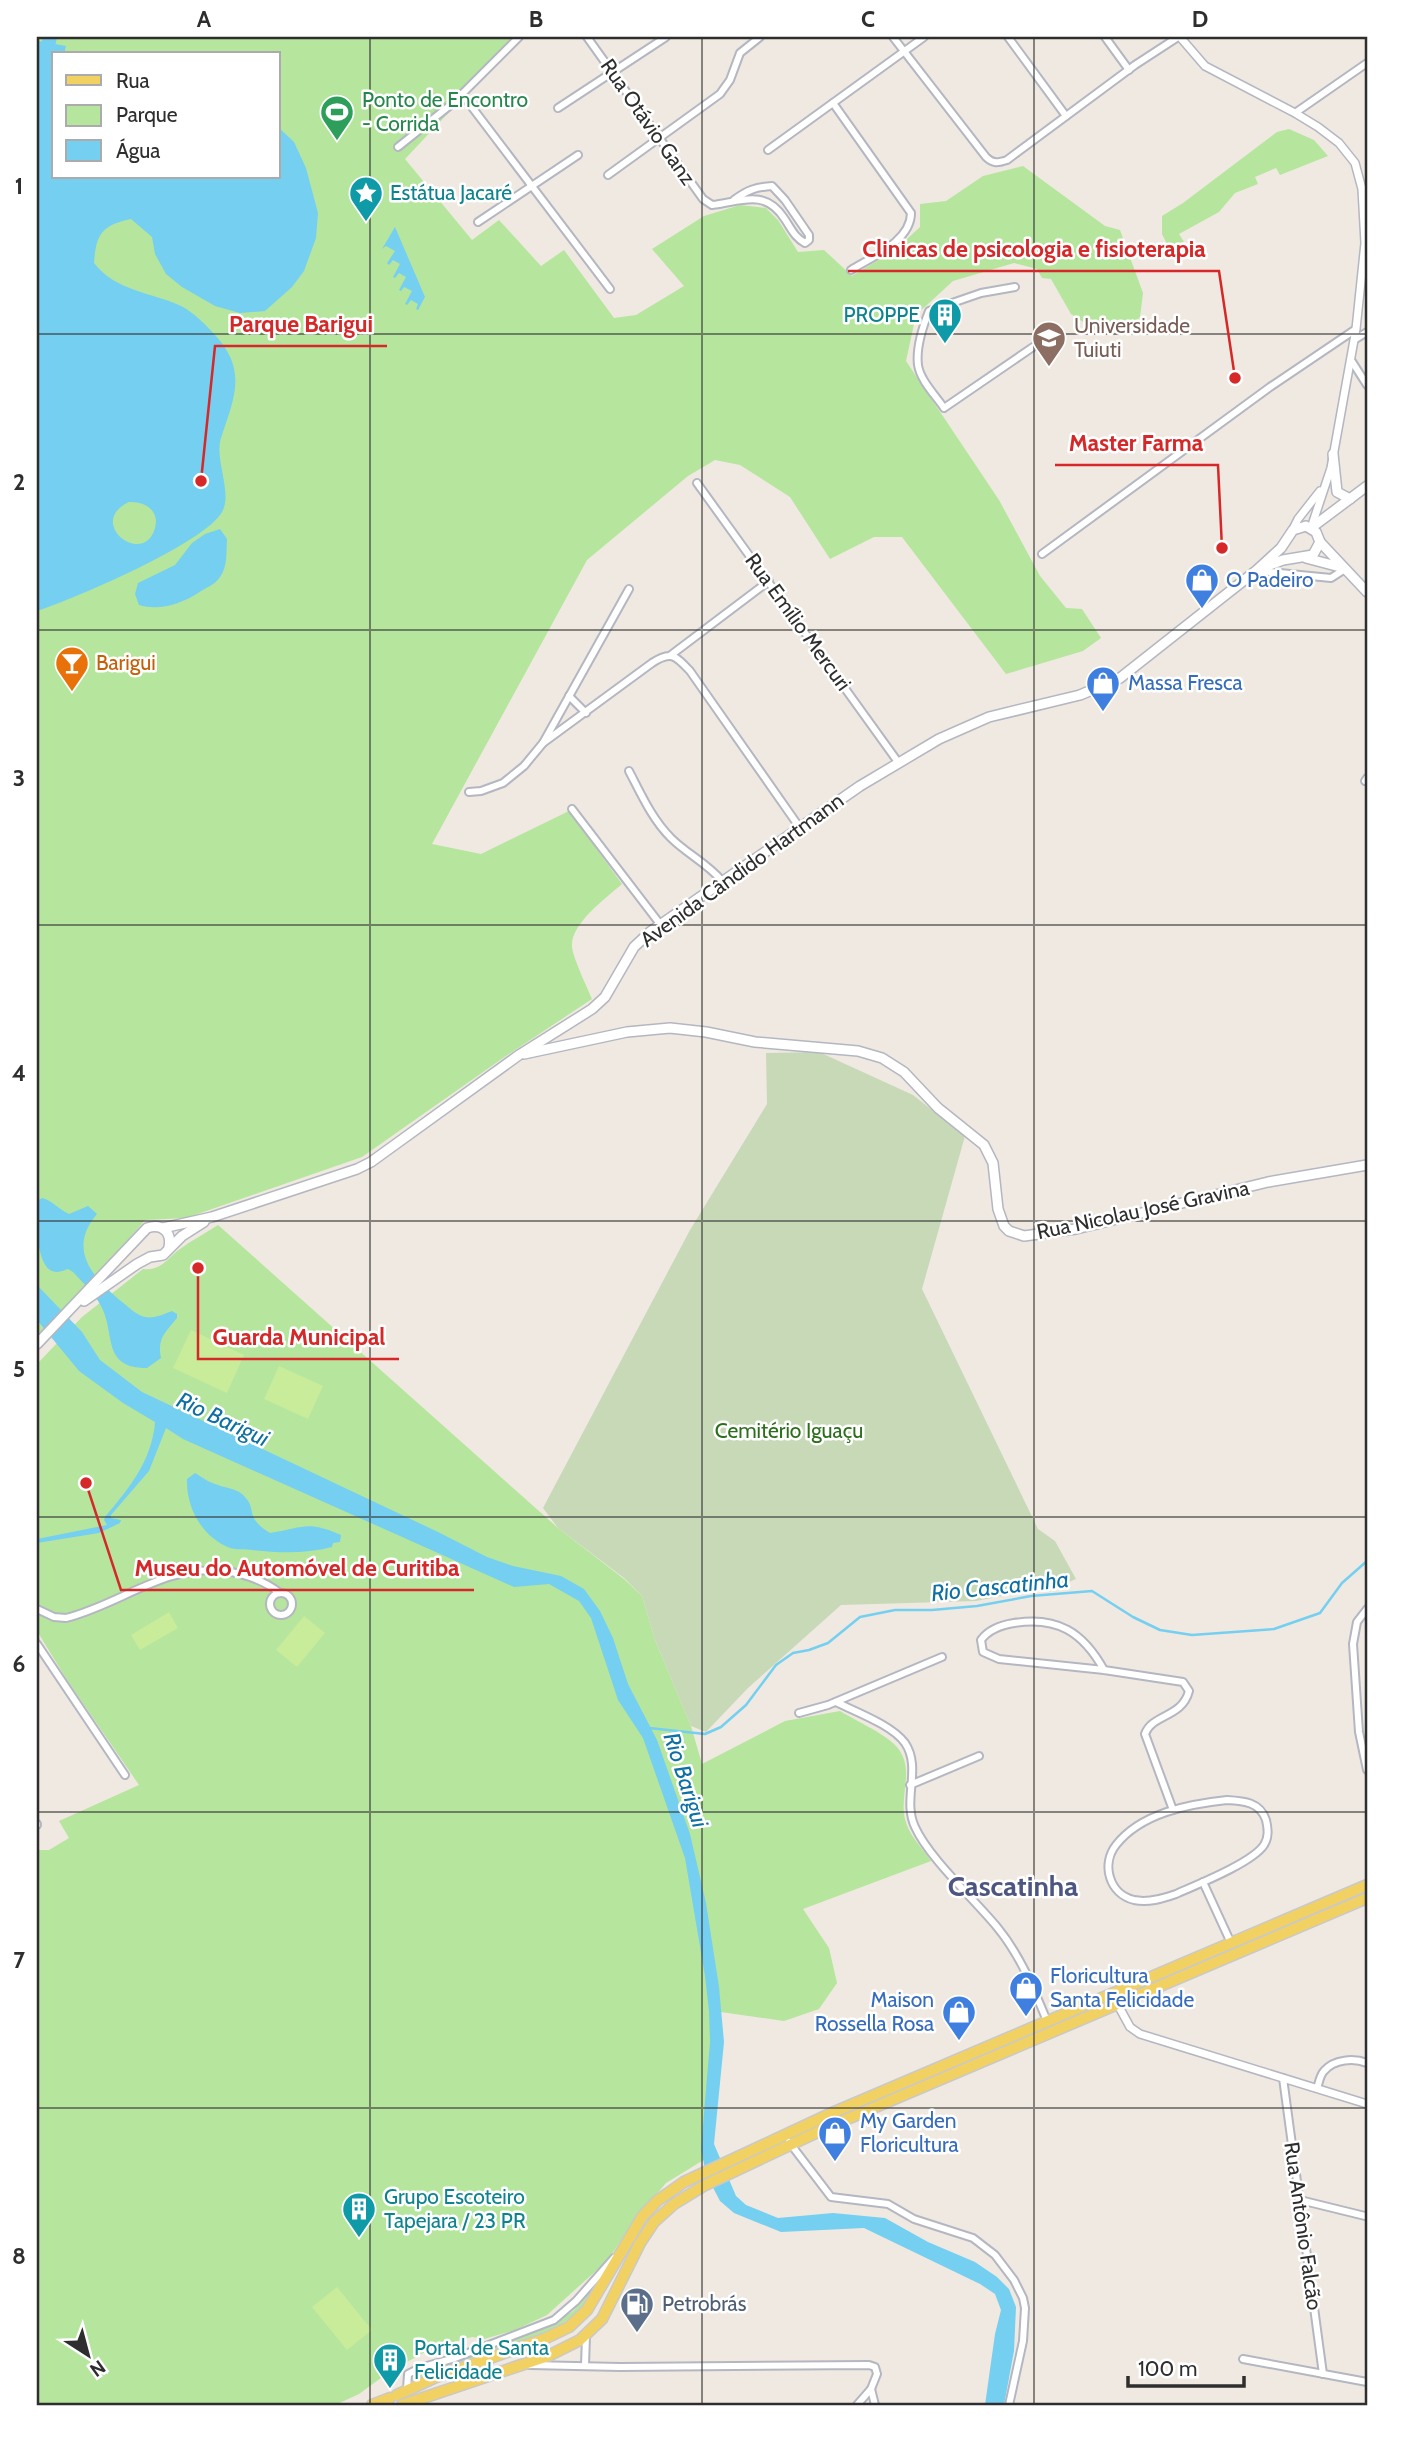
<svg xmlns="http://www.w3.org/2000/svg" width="1404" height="2442" font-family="Cabin,sans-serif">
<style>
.green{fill:#b6e59e;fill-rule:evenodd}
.cemetery{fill:#c8d9b8}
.pitch{fill:#c9ec9a}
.water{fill:#75cff0;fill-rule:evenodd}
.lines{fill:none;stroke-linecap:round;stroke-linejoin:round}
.stream{stroke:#75cff0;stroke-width:2.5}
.river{stroke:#75cff0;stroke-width:14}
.minor-casing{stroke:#b4b7c1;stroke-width:10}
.tertiary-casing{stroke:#b4b7c1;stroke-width:10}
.secondary-casing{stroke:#b4b7c1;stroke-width:12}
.primary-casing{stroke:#c9c9c9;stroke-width:13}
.minor{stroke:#fff;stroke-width:6}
.tertiary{stroke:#fff;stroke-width:7}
.secondary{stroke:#fff;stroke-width:9}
.primary{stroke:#f2d163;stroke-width:10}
.grid{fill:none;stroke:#2e2e2e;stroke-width:2;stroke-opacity:0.55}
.labels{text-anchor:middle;stroke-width:5;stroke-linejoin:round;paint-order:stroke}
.leisure-label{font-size:21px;fill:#27864d;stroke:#fff;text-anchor:start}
.street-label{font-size:21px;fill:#2e2e2e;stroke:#fff}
.culture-label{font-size:21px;fill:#0d838f;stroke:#fff;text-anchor:start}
.education-label{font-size:21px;fill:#785e54;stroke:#fff;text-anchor:start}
.shop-label{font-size:21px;fill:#366cbe;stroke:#fff;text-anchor:start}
.food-label{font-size:21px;fill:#c56008;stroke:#fff;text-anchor:start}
.park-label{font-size:21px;fill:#2c6e1b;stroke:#fff}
.service-label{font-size:21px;fill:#4e5e75;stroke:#fff;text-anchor:start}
.water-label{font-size:23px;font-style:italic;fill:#0d6fa3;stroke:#fff}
.district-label{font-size:28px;font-weight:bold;fill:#4d5680;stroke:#fff}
.leader{fill:none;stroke:#d62828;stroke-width:2.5}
.callout-dot{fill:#d62828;stroke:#fff;stroke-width:2.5}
.callout-label{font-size:23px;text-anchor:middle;font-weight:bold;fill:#d62828;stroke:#fff;stroke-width:5;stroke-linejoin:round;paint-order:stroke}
.neatline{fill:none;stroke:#2e2e2e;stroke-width:2.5}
.grid-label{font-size:23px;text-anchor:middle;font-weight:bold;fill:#2e2e2e}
</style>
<rect width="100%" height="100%" fill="#efe9e1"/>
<g class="green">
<path d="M37 37H520L405 159 472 240 499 220 541 266 564 250 614 318 636 315 684 286 652 249 704 216 740 205 766 208 778 220 798 252 824 250 852 276 895 250 920 227V204L946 201 983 176 1023 166 1105 226 1120 230 1143 293 1140 317 1128 330 1116 332 1095 330 1071 314 1051 279 1042 278 1037 269 1014 263 953 281 916 315 906 361 999 500 1040 576 1066 608 1082 609 1101 638 1083 651 1006 674 902 537H874L830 559 790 497 740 465 715 460 688 476 587 560 432 844 481 854 569 811 622 884C606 898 570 924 572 947 573 958 587 987 592 999L503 1058 362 1157 186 1218 145 1220 111 1260 37 1338ZM54 54H278V177H54Z"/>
<path d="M1289 129 1314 140 1328 156 1280 175 1276 168 1255 177 1258 184 1235 193 1219 212 1179 234 1184 242 1168 246 1162 234V216L1183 203 1277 132Z"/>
<path d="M218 1225 558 1528 624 1579 642 1596 655 1640 691 1726 702 1764 785 1721 840 1711C856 1721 884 1733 896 1746 916 1768 899 1794 905 1819 908 1834 922 1848 931 1861L803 1909 829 1948 837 1983 819 2009 784 2021 714 2011 710 2156 666 2183 631 2225 608 2260 547 2315 515 2330 484 2339 472 2337 432 2348 389 2372 359 2394 335 2405H37V1850H49L69 1838 59 1821 139 1785 67 1680 37 1631V1364L82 1317 143 1269C162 1271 167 1258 180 1249 192 1240 206 1233 218 1225Z"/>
<path d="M596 2285 578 2313 554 2329 412 2382 415 2375 422 2371 550 2326 573 2311Z"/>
</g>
<path class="cemetery" d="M819 1052 913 1095 965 1136 922 1289 1038 1529 1055 1541 1076 1579 1064 1584 976 1601 841 1605 748 1688 706 1732 691 1726 655 1640 642 1596 624 1578 558 1528 543 1508 690 1230 767 1104 766 1053Z"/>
<g class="pitch">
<path d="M191 1330 244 1355 227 1393 173 1368Z"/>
<path d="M279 1366 323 1386 308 1419 264 1399Z"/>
<path d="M169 1612 178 1628 140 1650 131 1635Z"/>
<path d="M304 1616 325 1633 297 1667 276 1650Z"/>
<path d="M337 2287 372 2330 347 2350 312 2307Z"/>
</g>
<g class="water">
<path d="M38 41 66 46 64 54H54V177H278V127L294 142 306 168 318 213 316 238 304 271 292 287 265 311 240 313 215 306 182 287 166 274 155 254 152 237 131 219C102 225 96 234 94 263 116 292 153 292 183 307 195 314 206 325 215 335 248 371 234 398 221 438 214 459 233 493 222 512 205 543 74 599 37 611ZM129 502C145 501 160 511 155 528 144 568 85 523 129 502Z"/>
<path d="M395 227 425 297 418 310 416 309 418 304 411 300 407 305 405 304 412 291 404 287 401 291 399 290 406 277 399 273 395 278 393 277 400 264 393 260 389 265 387 263 395 251 386 246 382 249Z"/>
<path d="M220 529 227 539C226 552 228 566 220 577 215 585 205 588 198 593 181 604 159 611 139 605L135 594 138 583 175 565 192 543 205 534Z"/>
<path d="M42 1198C53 1201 58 1209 69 1214L88 1206 97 1214C67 1249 92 1277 122 1302 129 1307 136 1315 145 1317 154 1319 164 1314 172 1311L177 1314V1318C165 1333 157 1338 161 1358L147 1368C101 1368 116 1334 101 1306 95 1294 82 1282 73 1272L68 1269C64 1270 61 1272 57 1272 34 1272 37 1216 37 1201Z"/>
<path d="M37 1285 82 1332 100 1360 142 1392 438 1532 487 1557 513 1566 561 1576 584 1589 600 1611 613 1638 628 1684 657 1740 690 1834 706 1903 719 1987 724 2042 714 2144 736 2196 746 2205 778 2218 833 2213 885 2218 928 2242 975 2262 997 2277 1009 2289 1016 2307 1014 2351 1004 2405H985L995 2334 1001 2310 995 2294 980 2284 864 2228 781 2232 734 2213 720 2201 706 2174 701 2149 710 2042 709 2011 705 1976 685 1858 643 1738 618 1700 591 1618 579 1601 549 1584 514 1587 183 1439 166 1428 149 1471 111 1515V1518L121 1520 120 1523 99 1533 37 1543V1539L107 1525 104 1520 105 1517C129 1488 152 1461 155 1422L123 1403 79 1371 37 1320Z"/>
<path d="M195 1473C202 1477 208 1482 215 1484 224 1488 235 1488 242 1494 259 1509 243 1517 270 1533 304 1528 306 1520 341 1535L340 1542 333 1543 332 1547C305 1554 279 1553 252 1550 245 1549 236 1550 230 1548 202 1537 186 1508 187 1479Z"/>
</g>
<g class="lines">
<path class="stream" d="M649 1728 705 1734 721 1727 746 1705 776 1665 793 1653 809 1650 828 1643 860 1617 895 1610H932L977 1606 1031 1596 1092 1591 1133 1617 1160 1630 1192 1635 1274 1629 1320 1613 1342 1583 1367 1561"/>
<path class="river" d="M37 54H46L50 37"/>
<g class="minor-casing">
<g id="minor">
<path d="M587 37 703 199 712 205C740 202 764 188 784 218 791 228 794 237 805 243L809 240V235L785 200 772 186C756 187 747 190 734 200"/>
<path d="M893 37 986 157C993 164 998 163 1007 160L1135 65 1178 37"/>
<path d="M1008 37 1066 116"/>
<path d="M1105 37 1129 70"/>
<path d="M462 94 610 289"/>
<path d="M833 103 911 213C911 241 872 257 851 270"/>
<path d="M558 108 666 37"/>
<path d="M1295 113 1367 63"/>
<path d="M398 147 453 103 519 37"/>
<path d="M768 150 924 37"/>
<path d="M608 175 720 94 730 80 740 53 760 37"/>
<path d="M478 222 578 155"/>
<path d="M1015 287 981 293 929 311C923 326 916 349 918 365 920 380 936 396 944 408L1033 347"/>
<path d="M1354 340 1367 332"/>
<path d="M1351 360 1367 385"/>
<path d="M697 483 898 762"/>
<path d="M1042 554 1270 387 1356 329"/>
<path d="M1259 571 1331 578 1345 569"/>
<path d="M671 655 769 581"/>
<path d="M569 696 586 713"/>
<path d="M543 743 652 663C671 650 676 656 690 671L800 828"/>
<path d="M629 771C641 794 652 819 671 838 687 854 707 863 722 881"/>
<path d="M1365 781 1367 778"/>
<path d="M469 792 481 791 503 783 524 766 543 743 629 589"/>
<path d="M572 809 660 924"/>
<circle cx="281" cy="1604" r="11"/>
<path d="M37 1609 54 1617 66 1618C121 1604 165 1564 225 1571 246 1574 263 1580 280 1593"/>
<path d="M1367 1609 1357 1622 1353 1644 1359 1732 1367 1770"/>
<path d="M37 1644 125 1775"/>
<path d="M1104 1670C1083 1632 1057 1616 1014 1623 1001 1625 989 1629 981 1640L983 1652 999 1659 1104 1670 1183 1682 1189 1691C1182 1718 1152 1714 1145 1734L1173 1810"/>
<path d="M836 1702C856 1712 892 1725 905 1743 922 1768 902 1800 915 1827 929 1858 973 1898 997 1927 1020 1955 1033 1987 1047 2021"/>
<path d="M799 1713 828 1705 942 1657"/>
<path d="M910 1785 979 1756"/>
<path d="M1227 1800C1244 1801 1260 1802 1266 1820 1268 1829 1269 1837 1264 1845 1252 1863 1196 1885 1176 1894 1162 1899 1148 1903 1134 1900 1109 1894 1101 1864 1116 1845 1141 1813 1189 1804 1227 1800Z"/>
<path d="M37 1824V1825"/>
<path d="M1203 1882 1231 1943"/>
<path d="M1283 2078 1323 2374"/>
<path d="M1317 2088C1319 2083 1320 2075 1324 2071 1334 2059 1354 2058 1367 2063"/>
<path d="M789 2142 831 2197 888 2204 914 2219 973 2238 995 2255 1014 2280 1023 2298 1025 2308 1023 2341 1009 2405"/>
<path d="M1300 2200 1365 2216"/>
<path d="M1243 2359 1367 2382"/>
<path d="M530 2365 620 2367 869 2365 875 2367 877 2374 871 2389"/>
<path d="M585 2365 586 2336"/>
<path d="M407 2389 408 2374 420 2368 455 2358 554 2320 576 2301 614 2258"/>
<path d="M857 2405 871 2389 875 2405"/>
</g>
</g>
<g class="tertiary-casing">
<g id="tertiary">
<path d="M1180 37 1205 66 1295 113 1318 127 1339 143 1355 163 1362 189 1365 243 1356 329 1331 468 1311 528"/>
<path d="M1291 533 1298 519 1320 491"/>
<path d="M1112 1994 1130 2027 1140 2034 1367 2104"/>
</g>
</g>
<g class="secondary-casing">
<g id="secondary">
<path d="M1333 454 1337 492 1350 499"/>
<path d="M1311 528 1367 486"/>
<path d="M1320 542 1367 592"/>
<path d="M1306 558 1340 567"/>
<path d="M524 1054 627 1032 670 1028 706 1032 755 1042 858 1051 882 1058 904 1072 938 1108 984 1145 993 1163 998 1209 1004 1226 1009 1231 1024 1236 1076 1229 1268 1182 1367 1165"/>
<path d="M163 1228 212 1217 357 1169 371 1162 519 1055 592 1009 605 997 634 947 650 932 860 786 939 739 989 717 1080 695 1120 678 1257 570 1281 548 1293 530 1306 526 1316 532 1320 542 1313 555 1283 560 1257 570"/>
<path d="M84 1301 137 1264 150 1257 163 1255 182 1236 204 1222"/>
<path d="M37 1344 147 1228C162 1223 172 1232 169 1247"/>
</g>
</g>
<g class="primary-casing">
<g id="primary">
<path d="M397 2395 436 2377 544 2339 569 2327 587 2310 642 2217 657 2201 684 2182 832 2113 1367 1885"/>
<path d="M372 2405 390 2398"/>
<path d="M402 2405 548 2356 580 2340 602 2319 640 2243 654 2222 674 2204 705 2185 826 2128 1367 1898"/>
</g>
</g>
<use href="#minor" class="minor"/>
<use href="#tertiary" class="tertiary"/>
<use href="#secondary" class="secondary"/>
<use href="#primary" class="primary"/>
</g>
<path class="grid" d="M370 37V2405M702 37V2405M1034 37V2405M37 334H1367M37 630H1367M37 925H1367M37 1221H1367M37 1517H1367M37 1812H1367M37 2108H1367"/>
<defs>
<g id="stadium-pin" transform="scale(1.75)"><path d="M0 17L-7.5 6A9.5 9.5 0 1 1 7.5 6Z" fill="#2e9e5b" stroke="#fff"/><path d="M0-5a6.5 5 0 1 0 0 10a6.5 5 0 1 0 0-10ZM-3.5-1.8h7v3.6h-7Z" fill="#fff"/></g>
<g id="sight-pin" transform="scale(1.75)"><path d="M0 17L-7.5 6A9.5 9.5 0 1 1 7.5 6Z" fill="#0f9aa8" stroke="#fff"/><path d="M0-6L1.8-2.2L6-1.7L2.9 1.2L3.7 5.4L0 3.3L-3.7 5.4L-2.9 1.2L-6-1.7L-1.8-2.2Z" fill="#fff"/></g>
<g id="building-pin" transform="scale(1.75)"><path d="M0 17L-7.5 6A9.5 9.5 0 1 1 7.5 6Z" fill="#0f9aa8" stroke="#fff"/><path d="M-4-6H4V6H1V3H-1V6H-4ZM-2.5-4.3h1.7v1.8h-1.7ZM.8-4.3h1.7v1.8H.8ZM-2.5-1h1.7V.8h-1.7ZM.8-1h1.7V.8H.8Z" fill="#fff"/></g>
<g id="university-pin" transform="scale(1.75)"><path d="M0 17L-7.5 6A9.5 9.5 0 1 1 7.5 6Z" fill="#8d6e63" stroke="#fff"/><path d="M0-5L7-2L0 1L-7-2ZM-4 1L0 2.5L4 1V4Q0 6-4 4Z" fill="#fff"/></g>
<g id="shop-pin" transform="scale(1.75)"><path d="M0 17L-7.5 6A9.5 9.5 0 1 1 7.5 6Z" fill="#3f7fe0" stroke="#fff"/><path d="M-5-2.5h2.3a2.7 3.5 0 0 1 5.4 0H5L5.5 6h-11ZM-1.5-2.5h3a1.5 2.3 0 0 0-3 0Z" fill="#fff"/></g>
<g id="bar-pin" transform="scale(1.75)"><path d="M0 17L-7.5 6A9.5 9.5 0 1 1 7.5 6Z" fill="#e8710a" stroke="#fff"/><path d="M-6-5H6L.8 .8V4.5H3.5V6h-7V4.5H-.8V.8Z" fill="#fff"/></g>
<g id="fuel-pin" transform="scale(1.75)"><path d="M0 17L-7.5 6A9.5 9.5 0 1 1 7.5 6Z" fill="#5c6f8a" stroke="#fff"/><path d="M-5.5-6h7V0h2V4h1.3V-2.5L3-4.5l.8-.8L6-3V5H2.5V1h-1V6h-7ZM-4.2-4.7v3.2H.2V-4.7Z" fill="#fff"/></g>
</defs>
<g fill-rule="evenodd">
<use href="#stadium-pin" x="337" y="112"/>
<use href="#sight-pin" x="366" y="193"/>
<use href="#building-pin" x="945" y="315"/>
<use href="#university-pin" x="1049" y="338"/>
<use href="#shop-pin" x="1202" y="580"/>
<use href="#bar-pin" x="72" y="663"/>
<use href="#shop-pin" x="1103" y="683"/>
<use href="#shop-pin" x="1026" y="1988"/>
<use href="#shop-pin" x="959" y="2012"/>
<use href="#shop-pin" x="835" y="2133"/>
<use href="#building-pin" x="359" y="2209"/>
<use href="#fuel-pin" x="637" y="2304"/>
<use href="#building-pin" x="390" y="2360"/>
</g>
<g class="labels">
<g class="leisure-label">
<text x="362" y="107">Ponto de Encontro<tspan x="362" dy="24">- Corrida</tspan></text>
</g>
<g class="street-label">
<text transform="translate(648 122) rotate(55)" y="7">Rua Otávio Ganz</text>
<text transform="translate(798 622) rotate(54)" y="7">Rua Emílio Mercuri</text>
<text transform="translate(742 870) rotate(-36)" y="7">Avenida Cândido Hartmann</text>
<text transform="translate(1143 1210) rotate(-12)" y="7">Rua Nicolau José Gravina</text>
<text transform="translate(1303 2226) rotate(82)" y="7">Rua Antônio Falcão</text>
</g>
<g class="culture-label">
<text x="390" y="200">Estátua Jacaré</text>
<text x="920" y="322" text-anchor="end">PROPPE</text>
<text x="384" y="2204">Grupo Escoteiro<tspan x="384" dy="24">Tapejara / 23 PR</tspan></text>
<text x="414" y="2355">Portal de Santa<tspan x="414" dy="24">Felicidade</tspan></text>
</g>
<g class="education-label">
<text x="1074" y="333">Universidade<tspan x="1074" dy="24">Tuiuti</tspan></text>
</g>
<g class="shop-label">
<text x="1226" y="587">O Padeiro</text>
<text x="1128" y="690">Massa Fresca</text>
<text x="1050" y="1983">Floricultura<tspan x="1050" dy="24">Santa Felicidade</tspan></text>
<text x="934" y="2007" text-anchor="end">Maison<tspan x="934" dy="24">Rossella Rosa</tspan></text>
<text x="860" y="2128">My Garden<tspan x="860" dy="24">Floricultura</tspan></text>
</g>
<g class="food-label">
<text x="96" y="670">Barigui</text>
</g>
<g class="park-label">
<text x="789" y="1438">Cemitério Iguaçu</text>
</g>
<g class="service-label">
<text x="662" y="2311">Petrobrás</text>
</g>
<g class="water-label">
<text transform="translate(223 1419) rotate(25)" y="8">Rio Barigui</text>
<text transform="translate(1000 1586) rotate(-6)" y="8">Rio Cascatinha</text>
<text transform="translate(686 1780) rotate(72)" y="8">Rio Barigui</text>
</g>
<g class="district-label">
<text x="1013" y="1896">Cascatinha</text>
</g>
</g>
<path class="leader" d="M1235 378L1219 271H848M201 481L215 346H387M1222 548L1218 465H1055M198 1268L198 1359H399M86 1483L121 1590H474"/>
<g class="callout-dot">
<circle cx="1235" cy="378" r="7"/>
<circle cx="201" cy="481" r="7"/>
<circle cx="1222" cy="548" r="7"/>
<circle cx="198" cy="1268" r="7"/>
<circle cx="86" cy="1483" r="7"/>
</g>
<g class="callout-label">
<text x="1034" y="257">Clinicas de psicologia e fisioterapia</text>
<text x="301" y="332">Parque Barigui</text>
<text x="1136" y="451">Master Farma</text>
<text x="299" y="1345">Guarda Municipal</text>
<text x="297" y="1576">Museu do Automóvel de Curitiba</text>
</g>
<rect width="1404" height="2442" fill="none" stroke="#ffffff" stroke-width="77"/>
<rect x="52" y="52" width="228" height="126" fill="#ffffff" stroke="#ababab" stroke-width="2"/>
<rect x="66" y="75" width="35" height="10" fill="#f2d163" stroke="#ababab" stroke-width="2"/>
<text x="116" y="88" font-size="21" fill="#2e2e2e">Rua</text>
<rect x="66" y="105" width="35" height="21" fill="#b6e59e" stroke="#ababab" stroke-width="2"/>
<text x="116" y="122" font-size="21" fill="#2e2e2e">Parque</text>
<rect x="66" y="140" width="35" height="21" fill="#75cff0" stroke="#ababab" stroke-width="2"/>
<text x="116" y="158" font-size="21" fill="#2e2e2e">Água</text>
<g transform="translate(88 2355) rotate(144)" stroke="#ffffff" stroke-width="5" paint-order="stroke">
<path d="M0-5L12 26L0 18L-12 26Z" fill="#2e2e2e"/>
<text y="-10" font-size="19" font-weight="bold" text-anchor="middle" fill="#2e2e2e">N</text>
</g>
<path d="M1128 2376v10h116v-10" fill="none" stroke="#2e2e2e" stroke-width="3.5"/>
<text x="1138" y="2376" font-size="21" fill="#2e2e2e" stroke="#ffffff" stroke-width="5" paint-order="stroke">100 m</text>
<rect x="38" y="38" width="1328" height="2366" class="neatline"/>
<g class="grid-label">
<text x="204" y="27">A</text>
<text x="536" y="27">B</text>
<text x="868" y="27">C</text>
<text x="1200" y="27">D</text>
<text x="19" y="194">1</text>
<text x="19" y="490">2</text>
<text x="19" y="786">3</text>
<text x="19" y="1081">4</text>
<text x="19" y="1377">5</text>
<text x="19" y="1672">6</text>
<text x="19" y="1968">7</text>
<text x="19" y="2264">8</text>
</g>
</svg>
